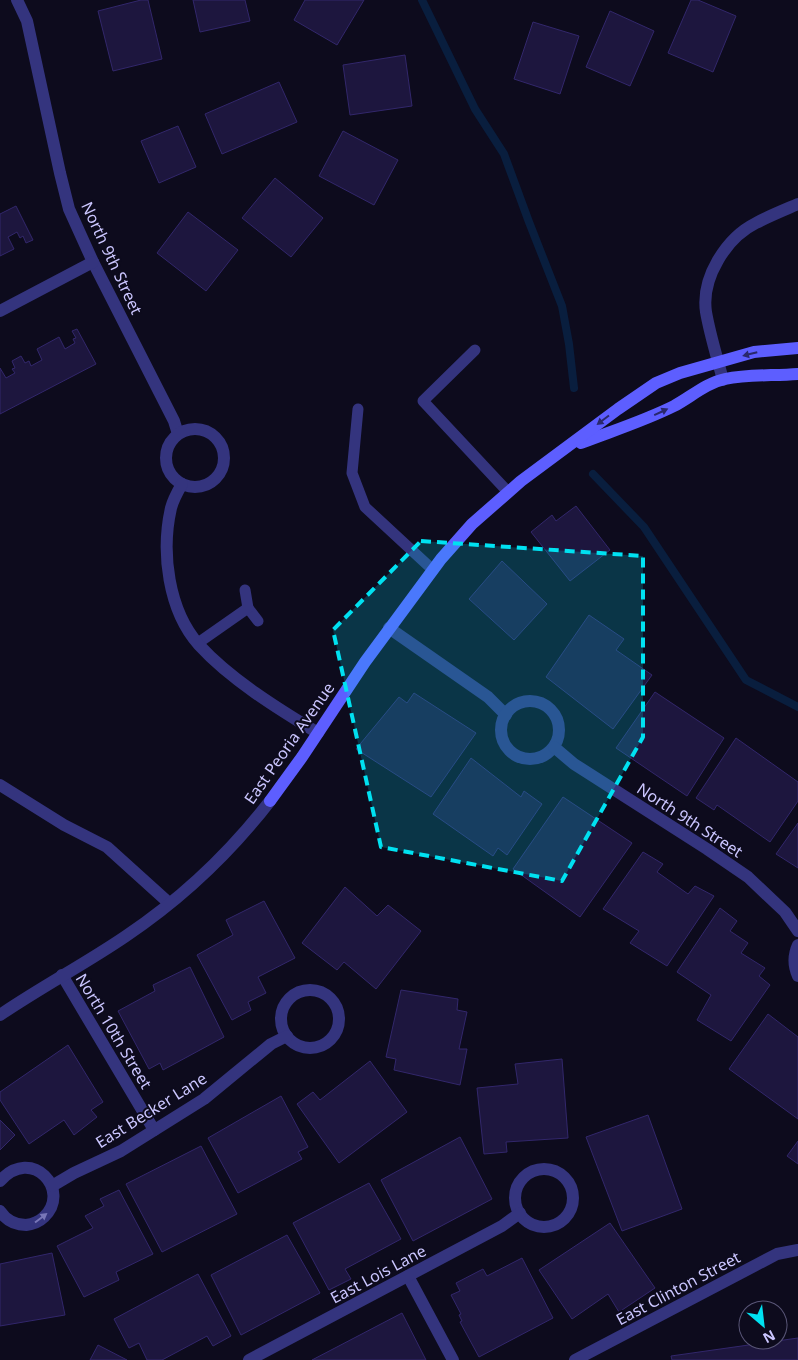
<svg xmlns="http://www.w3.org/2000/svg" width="798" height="1360" font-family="'Noto Sans',sans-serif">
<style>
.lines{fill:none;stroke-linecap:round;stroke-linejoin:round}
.stream{stroke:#091e3e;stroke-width:8}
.building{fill:#1d163e;stroke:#32276b}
.lane{stroke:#34347e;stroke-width:11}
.street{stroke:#34347e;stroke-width:12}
.secondary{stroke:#5d5eff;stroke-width:12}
.oneway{fill:#29286c}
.oneway2{fill:#7876b8}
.marked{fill:#00e1f1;fill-opacity:0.2;stroke:#00e1f1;stroke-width:4;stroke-dasharray:10 6;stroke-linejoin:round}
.labels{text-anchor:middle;stroke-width:4;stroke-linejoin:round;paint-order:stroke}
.street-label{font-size:16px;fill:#cbc6ff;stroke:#0d0b1d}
</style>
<rect width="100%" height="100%" fill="#0d0b1d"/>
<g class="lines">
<g class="stream">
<path d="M422 0 475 109 504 154 529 222 562 306 569 344 574 388"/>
<path d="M593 474 644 527 746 680 798 707"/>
</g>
</g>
<g class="building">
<path d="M141 0H148L162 59 113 71 98 11Z"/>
<path d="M193 0H245L250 21 200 32Z"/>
<path d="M305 0H364L337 45 294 20Z"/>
<path d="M691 0H698L736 16 713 72 668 53Z"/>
<path d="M610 11 654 31 630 86 586 67Z"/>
<path d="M533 22 579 36 560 94 514 79Z"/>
<path d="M405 55 412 106 350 115 343 65Z"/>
<path d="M279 82 297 122 222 154 205 114Z"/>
<path d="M178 126 196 167 159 183 141 141Z"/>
<path d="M343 131 398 160 374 205 319 176Z"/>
<path d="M275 178 323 218 291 257 242 218Z"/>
<path d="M16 206 33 240 26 243 23 236 20 238 17 232 8 237 14 249 0 256V214Z"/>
<path d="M188 212 238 250 206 291 157 253Z"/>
<path d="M77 329 96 364 0 414V368L6 378 15 373 12 369 15 368 12 361 21 356 25 363 29 361 31 366 42 360 37 349 59 337 65 349 75 343 73 339 76 338 72 331Z"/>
<path d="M576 506 610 550 570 581 531 532 552 515 556 521Z"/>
<path d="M502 561 547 604 514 640 469 599Z"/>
<path d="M589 615 624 639 616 650 652 675 613 729 546 677Z"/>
<path d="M655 692 724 738 687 796 616 748Z"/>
<path d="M414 693 476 733 431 797 356 749 399 697 407 703Z"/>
<path d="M736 738 798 782V801L770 842 717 805 714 810 696 798Z"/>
<path d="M471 758 521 797 524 791 542 804 507 855 498 848 493 856 433 814Z"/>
<path d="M563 797 632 843 580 917 513 869Z"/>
<path d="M798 823V868L776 854Z"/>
<path d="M643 852 663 864 657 872 688 894 695 886 714 896 667 966 630 943 639 931 603 909Z"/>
<path d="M345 887 377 916 388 905 421 931 376 989 344 962 337 970 302 943Z"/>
<path d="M264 901 295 958 258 977 266 993 248 1002 251 1010 232 1020 197 955 233 935 226 920Z"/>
<path d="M720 908 737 921 730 931 748 943 741 953 765 968 759 976 770 985 731 1041 697 1020 711 995 677 972Z"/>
<path d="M190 967 224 1037 163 1070 160 1063 149 1069 118 1011 155 991 153 985Z"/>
<path d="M401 990 458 999 457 1010 467 1012 459 1049H467L460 1085 394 1070 396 1059 386 1057Z"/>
<path d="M768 1014 798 1037V1119L729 1069Z"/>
<path d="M68 1045 103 1102 91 1110 97 1117 74 1135 64 1120 29 1144 0 1100V1092Z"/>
<path d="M562 1059 568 1138 506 1142 507 1152 484 1154 477 1088 518 1084 515 1064Z"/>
<path d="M370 1061 407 1112 339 1163 297 1104 313 1092 320 1100Z"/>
<path d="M281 1096 308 1147 298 1152 302 1159 238 1193 208 1138Z"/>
<path d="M648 1115 682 1209 622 1231 586 1137Z"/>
<path d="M0 1120 15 1135 0 1150Z"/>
<path d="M460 1137 492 1199 413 1241 381 1180Z"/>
<path d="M798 1141V1164L787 1156Z"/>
<path d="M201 1146 237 1214 162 1252 126 1184Z"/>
<path d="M369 1183 401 1239 345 1269 351 1279 329 1290 293 1223Z"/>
<path d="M119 1190 153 1254 116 1272 119 1280 84 1297 57 1246 93 1228 85 1216 104 1206 100 1199Z"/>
<path d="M610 1223 655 1288 619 1312 608 1294 572 1319 539 1270Z"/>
<path d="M287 1235 320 1293 241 1335 211 1275Z"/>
<path d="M52 1253 65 1315 0 1326V1264Z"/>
<path d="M522 1258 553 1318 479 1357 460 1322 462 1321 459 1315 461 1314 451 1295 460 1291 456 1283 483 1269 487 1276Z"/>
<path d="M198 1274 231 1336 213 1346 207 1336 162 1360H147L139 1343 129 1348 114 1319Z"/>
<path d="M402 1313 426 1360H312Z"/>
<path d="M798 1338V1360H672L671 1356Z"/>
<path d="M98 1345 127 1360H90Z"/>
</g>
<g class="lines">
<g class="lane">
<path d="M475 350 423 401 508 492"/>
<path d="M358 409 352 473 365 507 433 570"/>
<path d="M248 608 258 621"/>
<path d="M198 643 248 608 245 590"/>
</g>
<g class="street">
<path d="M17 0 27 21 60 173 69 209 93 262 174 421 178 434"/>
<path d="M0 311 93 262"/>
<path d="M723 380C717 357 710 335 706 312 701 278 726 238 756 223 769 216 784 210 798 204"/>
<circle cx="195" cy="458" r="29"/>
<path d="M182 484C178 491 173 500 171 508 161 552 168 610 199 645 230 679 278 709 318 733"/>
<path d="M389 628 488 697 506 715"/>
<circle cx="530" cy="730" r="29"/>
<path d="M554 747 574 764 707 849 748 877 785 912 798 931"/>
<path d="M0 785 64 825 107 847 169 903"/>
<path d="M798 945C793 956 793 965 798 976"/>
<path d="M62 975 154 1130"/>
<circle cx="310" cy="1019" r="29"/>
<path d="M0 1015C41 987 85 964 126 936 181 899 229 854 270 801"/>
<circle cx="544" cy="1198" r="29"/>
<path d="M0 1181C32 1145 72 1191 44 1217 39 1222 33 1224 26 1225 15 1225 6 1220 0 1211"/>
<path d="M52 1186 74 1173 121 1151 204 1099 271 1044 287 1036"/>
<path d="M408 1276 453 1360"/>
<path d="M249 1360 502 1226 520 1213"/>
<path d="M575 1360 777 1254 798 1250"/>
</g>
<g class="secondary">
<path d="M581 443C612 431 644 421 674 406 691 397 706 383 725 379 749 374 773 376 798 374"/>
<path d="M270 801 302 757 365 662 441 559 472 524 521 481 618 409 656 383 680 373 754 352 798 348"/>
</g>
</g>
<defs><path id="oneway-solid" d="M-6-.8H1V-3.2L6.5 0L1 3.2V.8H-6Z" transform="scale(1.25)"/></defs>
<g class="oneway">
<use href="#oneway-solid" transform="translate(750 354) rotate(166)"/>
<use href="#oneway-solid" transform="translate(661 412) rotate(-25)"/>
<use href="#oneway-solid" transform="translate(603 420) rotate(143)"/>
</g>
<use class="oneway2" href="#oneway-solid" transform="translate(41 1218) rotate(-37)"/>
<path class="marked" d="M421 541 643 556V737L562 881 381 847 333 630Z"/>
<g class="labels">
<g class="street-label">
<text transform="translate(112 258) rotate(65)" y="6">North 9th Street</text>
<text transform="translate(289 743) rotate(-55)" y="6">East Peoria Avenue</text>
<text transform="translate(690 820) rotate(33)" y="6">North 9th Street</text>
<text transform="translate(114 1031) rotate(59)" y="6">North 10th Street</text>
<text transform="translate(151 1110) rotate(-32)" y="6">East Becker Lane</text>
<text transform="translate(378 1274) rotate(-28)" y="6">East Lois Lane</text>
<text transform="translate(678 1288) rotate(-28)" y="6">East Clinton Street</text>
</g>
</g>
<g transform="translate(763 1325) rotate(152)"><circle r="24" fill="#0d0b1d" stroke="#595677"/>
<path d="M0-4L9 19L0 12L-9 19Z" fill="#00e1f1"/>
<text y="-8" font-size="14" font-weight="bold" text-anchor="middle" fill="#cbc6ff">N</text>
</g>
</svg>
